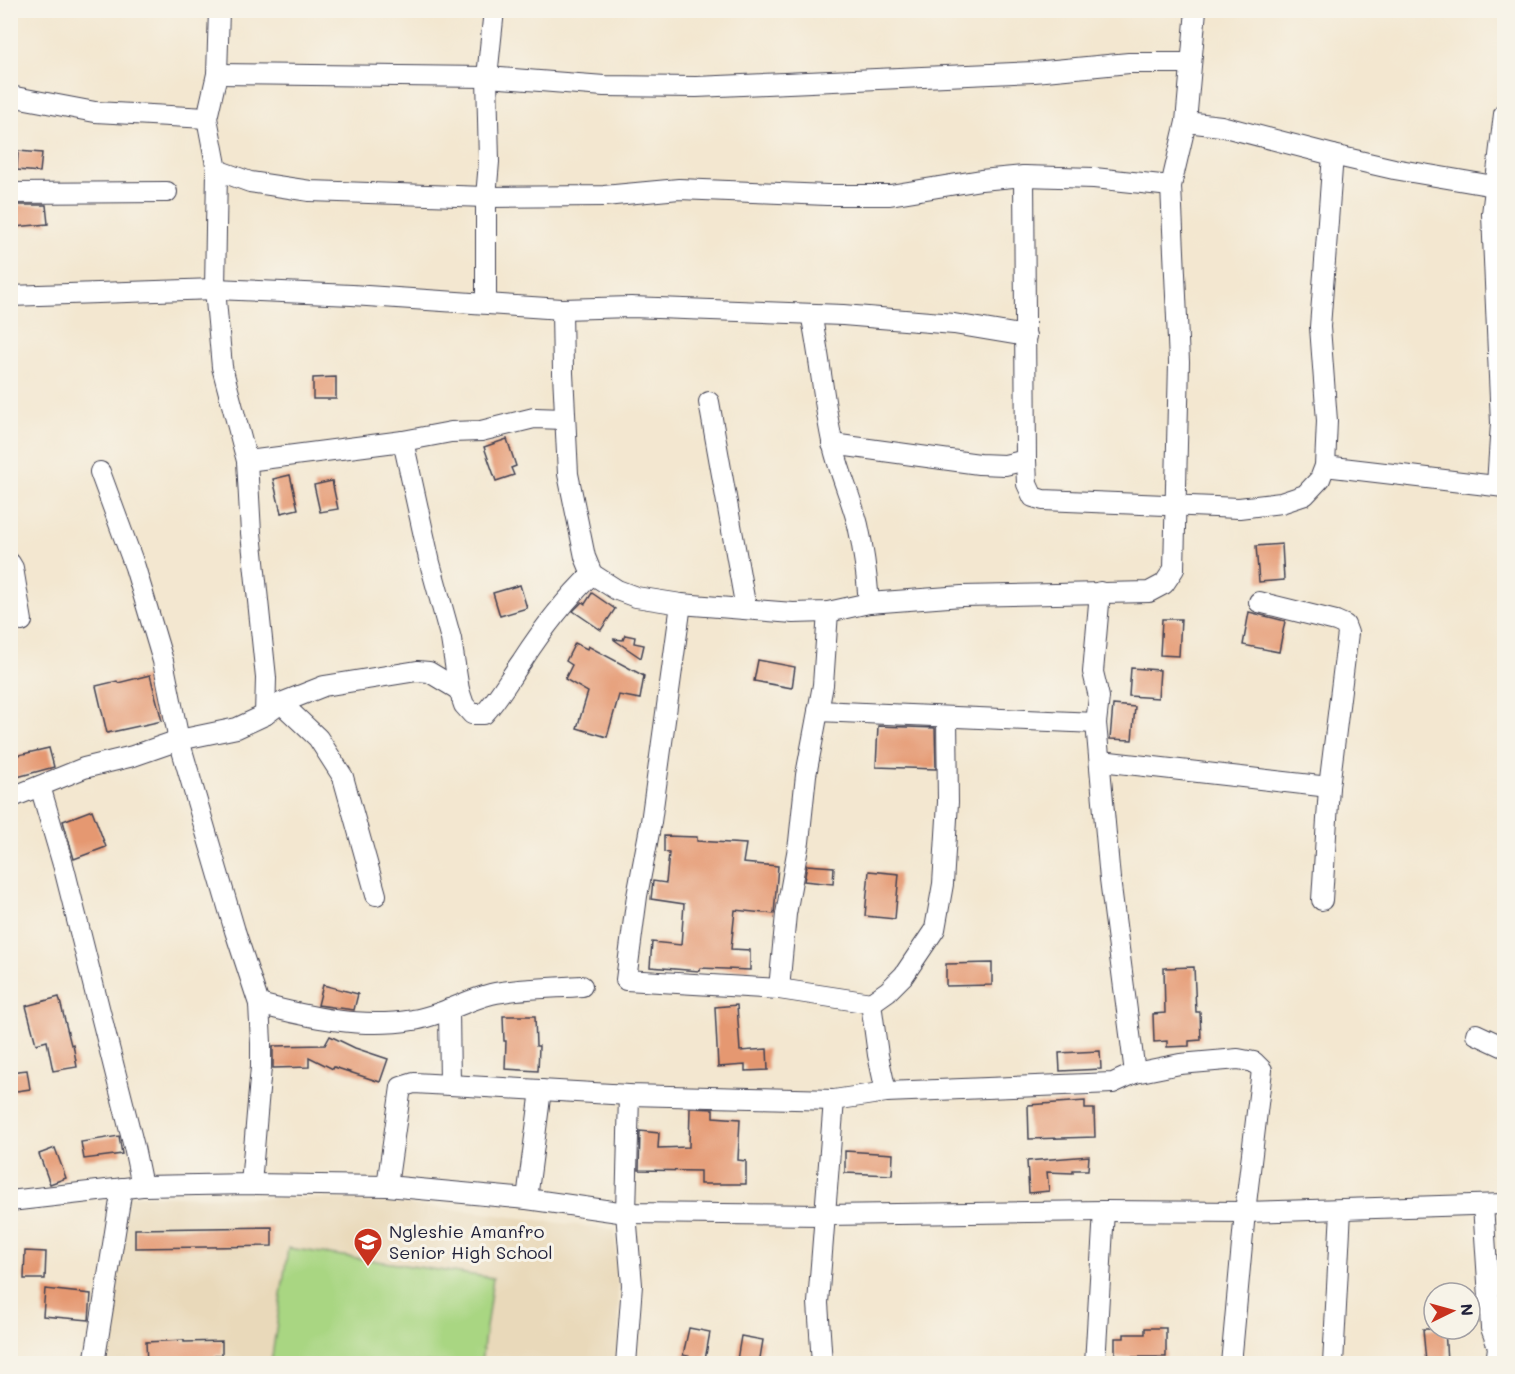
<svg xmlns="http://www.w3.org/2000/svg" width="1515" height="1374" font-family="Mali,sans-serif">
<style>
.built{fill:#e9d9ba}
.green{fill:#a9d682;stroke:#667c5e;stroke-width:1.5}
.building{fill:#e59871}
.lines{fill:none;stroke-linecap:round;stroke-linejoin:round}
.minor-casing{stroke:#414051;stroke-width:22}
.minor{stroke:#fff;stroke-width:20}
.labels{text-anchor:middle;stroke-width:6;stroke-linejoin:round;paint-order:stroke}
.poi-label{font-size:18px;fill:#22223b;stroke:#f7f3e8;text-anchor:start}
</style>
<rect width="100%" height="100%" fill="#f7f3e8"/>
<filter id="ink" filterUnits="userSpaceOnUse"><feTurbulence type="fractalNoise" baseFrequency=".0167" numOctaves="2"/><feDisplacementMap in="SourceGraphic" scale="12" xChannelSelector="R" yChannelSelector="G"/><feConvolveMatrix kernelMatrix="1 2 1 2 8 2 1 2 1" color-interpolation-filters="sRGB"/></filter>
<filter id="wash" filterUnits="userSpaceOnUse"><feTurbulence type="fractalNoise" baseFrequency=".008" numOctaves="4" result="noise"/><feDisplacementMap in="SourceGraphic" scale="24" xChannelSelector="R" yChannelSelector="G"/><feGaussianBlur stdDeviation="1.35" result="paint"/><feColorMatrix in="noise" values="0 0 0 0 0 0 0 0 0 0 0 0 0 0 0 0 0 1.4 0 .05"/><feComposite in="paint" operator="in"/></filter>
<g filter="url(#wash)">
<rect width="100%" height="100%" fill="#f3e7d0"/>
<path class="built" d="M125 1195 363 1200 468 1211 615 1230 621 1363 106 1364 114 1306Z"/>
<path class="green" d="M288 1248 493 1278 481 1363H271Z"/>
<g id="blocks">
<g class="building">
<path d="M18 151 42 153 40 172 17 170Z"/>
<path d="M11 205H46L48 224 14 227Z"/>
<path d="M336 377V399H313V378Z"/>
<path d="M507 439 516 466 511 468 514 475 496 481 484 447Z"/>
<path d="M290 475 298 509 281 513 273 479Z"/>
<path d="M332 481 338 509 320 512 314 485Z"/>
<path d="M1282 544 1284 580 1259 582 1256 546Z"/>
<path d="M520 585 527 608 500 616 493 593Z"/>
<path d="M592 593 615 609 601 630 573 611 582 602 585 604Z"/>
<path d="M1249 612 1285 621 1279 652 1243 645Z"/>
<path d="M1162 619H1181L1179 656 1160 655Z"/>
<path d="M625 635 635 637 634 643 644 645 641 658 613 639 623 640Z"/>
<path d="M575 643 587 649 588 646 644 676 640 699 619 695 607 737 577 728 588 692 565 679 572 665 566 661Z"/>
<path d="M758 660 795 667 792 688 754 681Z"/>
<path d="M1131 668 1160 670 1158 698 1129 696Z"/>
<path d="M150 675 162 721 107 733 96 686 117 681 118 683Z"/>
<path d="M1113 705 1135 707 1132 740 1110 739Z"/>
<path d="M878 726 935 728 936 769 876 767Z"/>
<path d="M49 748 54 767 10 779V757Z"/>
<path d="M92 810 106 847 74 859 63 821Z"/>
<path d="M664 836 697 837V841L746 844 743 863 778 866 774 914 735 910 731 949 750 950V970L700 968 699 971 650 967 652 942 681 945 684 904 651 899 653 881 666 883 669 853 664 852Z"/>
<path d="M807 865 834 867 833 884 804 881Z"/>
<path d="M869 871 899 874 895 919 865 916Z"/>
<path d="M992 963V985L946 986V964Z"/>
<path d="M1194 967 1196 1012H1200L1201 1040 1189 1041V1046L1167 1047V1041L1154 1042 1153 1014 1165 1013 1164 968Z"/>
<path d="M323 985 358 994 354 1010 318 1005Z"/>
<path d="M59 997 71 1045 73 1044 77 1067 53 1071 47 1041 36 1044 26 1006Z"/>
<path d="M737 1005 740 1051 767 1049 768 1070 745 1071V1065L718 1067 715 1007Z"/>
<path d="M503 1016H535L536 1046H539L538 1071 505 1069 506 1041H504Z"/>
<path d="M330 1036 355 1048 388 1059 380 1082 334 1067 333 1069 309 1057V1067L273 1068V1046L325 1045Z"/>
<path d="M1100 1051 1101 1069 1060 1071 1059 1053Z"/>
<path d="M27 1070 30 1089 10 1092V1072Z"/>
<path d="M1085 1101V1109H1094L1095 1137 1029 1139 1028 1105Z"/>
<path d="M690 1108 713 1109V1117L740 1119 738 1160 746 1161V1184H700V1171L639 1170 640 1131 659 1133 658 1148 689 1147Z"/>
<path d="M119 1136 122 1154 84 1159 81 1142Z"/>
<path d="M55 1148 66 1178 50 1184 39 1154Z"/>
<path d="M845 1151 893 1154 892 1175 845 1173Z"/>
<path d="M1089 1156 1088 1170H1073V1173L1047 1172 1049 1191 1029 1193 1027 1161Z"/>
<path d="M272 1227V1246L135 1248V1229Z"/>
<path d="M25 1251 46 1252 45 1279H24Z"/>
<path d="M45 1289 91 1294 89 1320 43 1316Z"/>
<path d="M689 1328 710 1332 705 1360 683 1355Z"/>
<path d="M1145 1328H1166V1357H1115V1338H1124V1334H1145Z"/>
<path d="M1423 1329H1445L1447 1361 1426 1362Z"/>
<path d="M741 1336 763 1340 759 1364 737 1360Z"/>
<path d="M184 1340V1342L222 1341V1355H215V1364H147L146 1342Z"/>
</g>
</g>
</g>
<g filter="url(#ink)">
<use href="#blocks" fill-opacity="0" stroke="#414051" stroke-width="1.5"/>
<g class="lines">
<g class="minor-casing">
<g id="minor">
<path d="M219 10 217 74 207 118 217 170 215 289 222 367 247 461 251 533 266 678 265 715"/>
<path d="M217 74 487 77 604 86 696 87 1034 72 1129 63H1190"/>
<path d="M10 96 95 112 207 118"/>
<path d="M1333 155 1394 169 1494 186"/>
<path d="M217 170 250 182 310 191 486 197 604 196 679 189 827 195H890L981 180 1024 176 1094 178 1171 186"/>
<path d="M1024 176 1026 460 1027 484 1033 497 1043 500 1239 508 1281 503 1305 495 1320 479 1325 466 1327 421 1320 327 1333 155 1221 126 1186 122"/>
<path d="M10 193 167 192"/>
<path d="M10 296 215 289 352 295 562 309 631 307 843 315 954 324 1026 336"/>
<path d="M486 303V197L489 162 487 77 494 10"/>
<path d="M562 309 563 373 568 474 585 557 592 574 617 590 636 597 681 604 793 613 828 612 869 603 962 596 1149 592 1164 584 1174 569 1179 362 1171 186 1186 122 1196 10"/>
<path d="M811 314C820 356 823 399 832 441 838 470 851 497 858 525 864 551 867 577 869 603"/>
<path d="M709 402 746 609"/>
<path d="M403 441 430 563 451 639 459 690 464 705 472 714H484C499 698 509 679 522 661 542 630 565 600 592 574"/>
<path d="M832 444 979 464 1005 465 1026 460"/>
<path d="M247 461 403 441 451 432 481 431 534 418 565 419"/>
<path d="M1325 466 1504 487"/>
<path d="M100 472 135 567 152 624 163 661 179 740 235 931 259 1004 261 1043V1067L251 1184"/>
<path d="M1497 485 1501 423 1492 214 1504 114"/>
<path d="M10 563 13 568 22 621"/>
<path d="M1100 592 1093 672 1099 697 1096 723 1110 879 1135 1073"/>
<path d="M1259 602 1336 621 1345 625 1348 633 1329 787 1322 900"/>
<path d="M681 604 651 822 637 896 626 980 779 989 871 1003 878 1055 886 1092"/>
<path d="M281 703 318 738 343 777 376 895"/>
<path d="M818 711 1096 723"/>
<path d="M1101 761 1329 787"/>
<path d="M40 786 64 868 134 1147 142 1186"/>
<path d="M10 798 84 768 133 756 179 740 237 728 265 715 281 703 324 686 417 671 429 672 459 690"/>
<path d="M779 989 786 914 799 842 806 775 823 685 828 612"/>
<path d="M871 1003 888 991 904 975 935 929 943 884 948 802 947 718"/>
<path d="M259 1004C308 1017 362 1029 413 1020 440 1016 464 1001 491 994 516 988 555 988 582 986"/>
<path d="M449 1009 450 1084"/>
<path d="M1476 1034 1504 1047"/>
<path d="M387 1186 401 1087 414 1083 629 1095 834 1100 886 1092 1113 1083 1135 1073 1180 1064 1238 1059 1254 1062 1262 1070 1245 1212 1231 1364"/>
<path d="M527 1199 541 1090"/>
<path d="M10 1201 142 1186 251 1184 387 1186 527 1199 626 1213 824 1215 1104 1211 1245 1212 1504 1204"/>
<path d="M1483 1205 1491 1328 1498 1347 1496 1364"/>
<path d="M94 1364 122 1188"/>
<path d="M626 1364 632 1285 626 1213 629 1095"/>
<path d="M822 1364 818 1303 834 1100"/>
<path d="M1095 1364 1104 1211"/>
<path d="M1333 1364 1341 1210"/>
</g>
</g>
<use href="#minor" class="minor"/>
</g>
</g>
<defs>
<g id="school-pin" transform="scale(1.5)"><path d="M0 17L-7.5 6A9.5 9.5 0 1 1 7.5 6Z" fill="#c8321e" stroke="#f7f3e8"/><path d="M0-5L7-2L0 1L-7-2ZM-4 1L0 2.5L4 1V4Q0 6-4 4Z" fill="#fff"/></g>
</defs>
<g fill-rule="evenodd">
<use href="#school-pin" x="368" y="1242"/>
</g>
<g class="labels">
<g class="poi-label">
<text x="389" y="1238">Ngleshie Amanfro<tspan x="389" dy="21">Senior High School</tspan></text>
</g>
</g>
<rect width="1515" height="1374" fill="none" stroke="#f7f3e8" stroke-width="36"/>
<g transform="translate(1452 1311) rotate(85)"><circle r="28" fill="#f7f3e8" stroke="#a29fa3" stroke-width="1.5"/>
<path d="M0-4.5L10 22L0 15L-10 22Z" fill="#c8321e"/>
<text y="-9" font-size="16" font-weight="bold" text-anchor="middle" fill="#22223b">N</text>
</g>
</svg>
